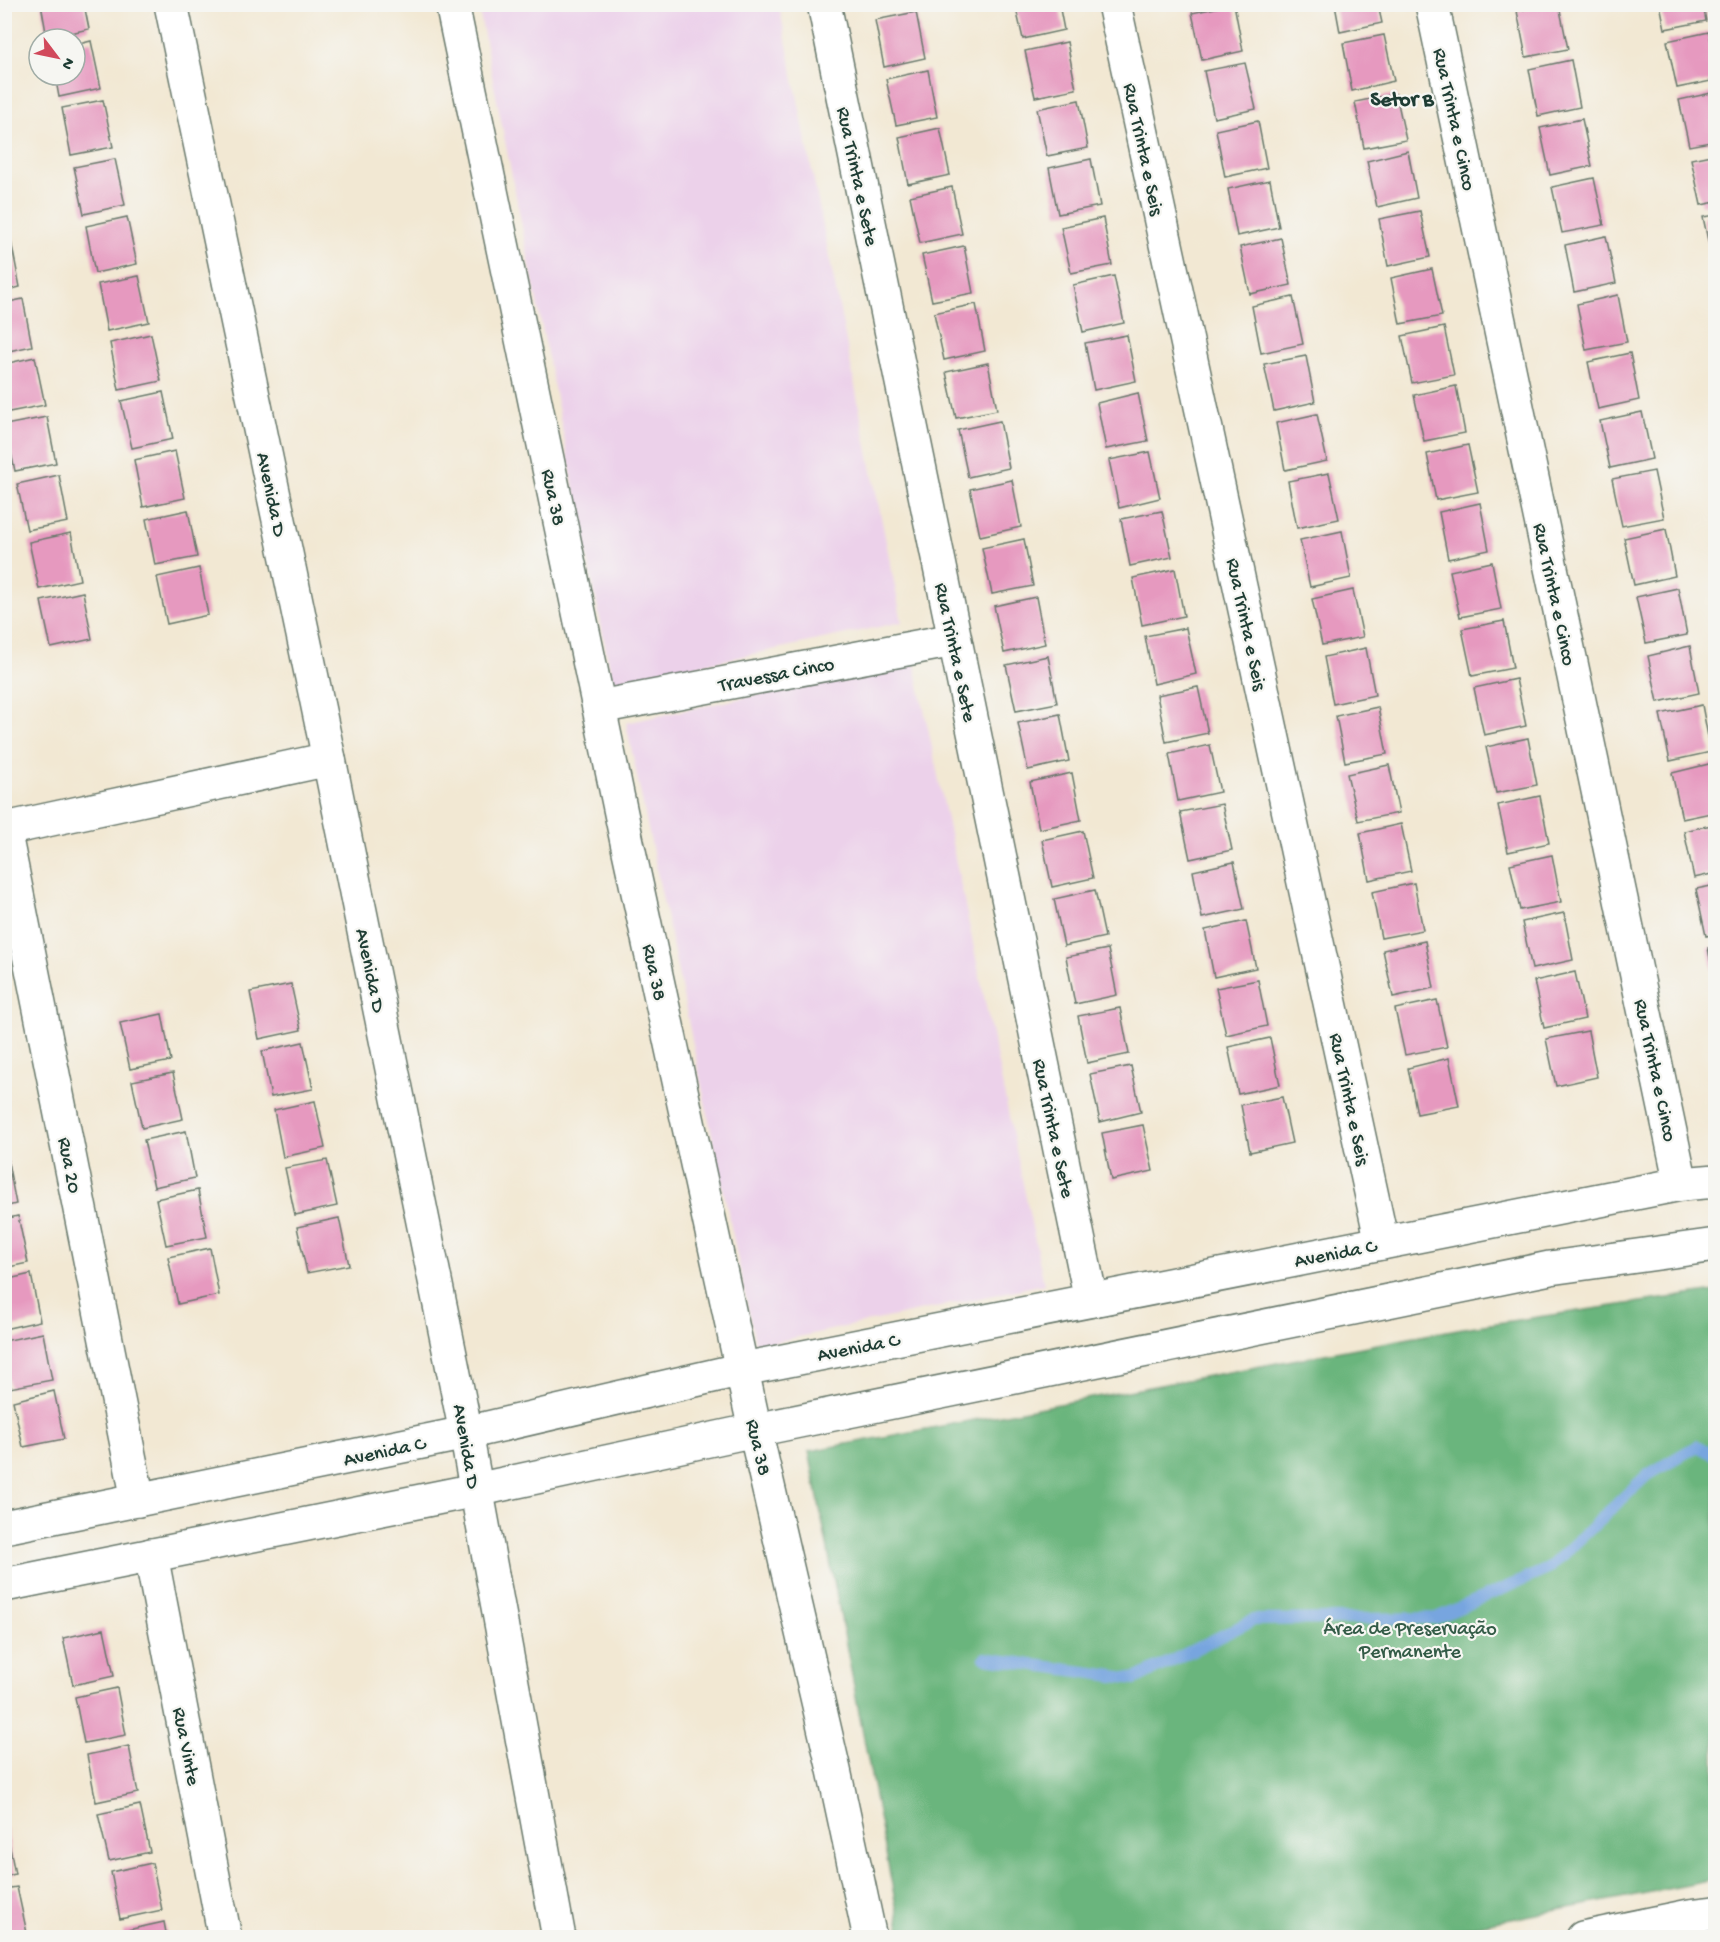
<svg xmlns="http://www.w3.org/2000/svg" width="1720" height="1942" font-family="'Gochi Hand',sans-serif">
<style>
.built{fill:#ecd1ea}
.forest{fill:#6ab57d;stroke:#447958;stroke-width:1.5}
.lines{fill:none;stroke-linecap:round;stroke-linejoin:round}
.stream{stroke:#77a5df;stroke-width:12}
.building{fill:#e699bf}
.minor-casing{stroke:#69796c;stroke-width:36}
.tertiary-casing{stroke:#69796c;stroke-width:36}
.minor{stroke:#fff;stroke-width:33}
.tertiary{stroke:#fff;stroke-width:33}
.labels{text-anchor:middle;stroke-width:4.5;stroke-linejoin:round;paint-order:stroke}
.street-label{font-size:20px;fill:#1f3d34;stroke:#f6f6f2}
.park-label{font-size:20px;fill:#335b47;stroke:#f6f6f2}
.neighbourhood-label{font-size:21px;font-weight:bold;fill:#1f3d34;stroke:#f6f6f2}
</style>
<rect width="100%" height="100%" fill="#f6f6f2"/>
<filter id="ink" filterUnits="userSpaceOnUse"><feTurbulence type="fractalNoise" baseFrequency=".0167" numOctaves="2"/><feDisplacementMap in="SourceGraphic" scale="12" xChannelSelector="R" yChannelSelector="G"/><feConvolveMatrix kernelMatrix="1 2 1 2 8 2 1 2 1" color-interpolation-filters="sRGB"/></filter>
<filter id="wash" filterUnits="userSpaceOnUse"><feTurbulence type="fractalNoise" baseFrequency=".008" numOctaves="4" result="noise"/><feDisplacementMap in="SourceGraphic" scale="24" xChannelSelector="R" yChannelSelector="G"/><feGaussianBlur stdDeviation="1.35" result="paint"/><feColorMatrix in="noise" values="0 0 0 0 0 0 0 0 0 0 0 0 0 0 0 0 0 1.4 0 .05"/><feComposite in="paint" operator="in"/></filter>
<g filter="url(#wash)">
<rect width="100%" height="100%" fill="#f2e8d3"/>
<g class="built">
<path d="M478 5H779L902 622 613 684Z"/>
<path d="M914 661 1044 1284 756 1346 626 723Z"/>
</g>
<path class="forest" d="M1715 1291V1880L1417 1937H902L809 1451 1463 1328Z"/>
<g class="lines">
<path class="stream" d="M985 1658 1135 1679 1253 1620 1436 1618 1548 1569 1646 1476 1697 1446 1716 1456"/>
</g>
<g id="blocks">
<g class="building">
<path d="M41 4H84L89 29 47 38Z"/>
<path d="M1015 4H1059L1064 30 1023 39Z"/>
<path d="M1234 4 1243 51 1202 60 1192 13Z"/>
<path d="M1660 4H1703L1706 21 1665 29Z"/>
<path d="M1335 5H1378L1382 23 1340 32Z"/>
<path d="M1547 5H1559L1568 49 1526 57 1517 11Z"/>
<path d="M916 12 925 58 884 67 875 20Z"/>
<path d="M1709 32 1716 65V80L1677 88 1667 41Z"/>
<path d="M1384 35 1394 81 1352 91 1343 43Z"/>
<path d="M91 41 101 88 59 97 55 75H75V45Z"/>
<path d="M1067 42 1076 89 1035 97 1025 51Z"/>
<path d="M1571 60 1580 107 1538 116 1529 69Z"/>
<path d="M1245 63 1256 109 1214 118 1204 71Z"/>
<path d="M928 70 937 117 896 125 886 79Z"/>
<path d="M1716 92V141L1689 146 1679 100Z"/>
<path d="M1396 94 1406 140 1364 148 1355 102Z"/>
<path d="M103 100 113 147 71 155 62 108Z"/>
<path d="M1079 100 1088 148 1047 156 1037 109Z"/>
<path d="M1582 119 1592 166 1550 175 1540 128Z"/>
<path d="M1258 121 1267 168 1225 177 1216 130Z"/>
<path d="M940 128 950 175 908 184 899 137Z"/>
<path d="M1408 151 1417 198 1377 207 1367 161Z"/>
<path d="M1716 154V202L1701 205 1691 159Z"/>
<path d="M115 159 125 205 84 214 74 167Z"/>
<path d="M1091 159 1100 206 1058 214 1049 168Z"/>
<path d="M1594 178 1604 225 1562 233 1552 187Z"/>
<path d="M1270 180 1279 227 1237 236 1228 189Z"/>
<path d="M952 187 962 234 920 243 910 196Z"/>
<path d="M1420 211 1430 257 1388 266 1379 219Z"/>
<path d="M5 214 9 229 5 230Z"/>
<path d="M1716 215V263L1713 264 1703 217Z"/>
<path d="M127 217 137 264 95 273 86 226Z"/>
<path d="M1103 218 1112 265 1071 273 1061 227Z"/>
<path d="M1606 236 1616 283 1574 292 1565 245Z"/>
<path d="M1281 238 1291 285 1250 294 1240 247Z"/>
<path d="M11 241 20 287 4 291V242Z"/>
<path d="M964 246 973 293 932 301 922 255Z"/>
<path d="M1432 269 1442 316 1400 324 1391 278Z"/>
<path d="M139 276 149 322 107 331 98 284Z"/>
<path d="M1114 276 1124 323 1083 332 1073 285Z"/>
<path d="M1618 295 1627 342 1586 350 1577 304Z"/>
<path d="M1293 297 1303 344 1261 353 1252 306Z"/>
<path d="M23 299 32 346 4 352V303Z"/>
<path d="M976 304 985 351 944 360 934 313Z"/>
<path d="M1444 327 1454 375 1412 383 1402 336Z"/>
<path d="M151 334 161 381 119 390 110 343Z"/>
<path d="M1127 335 1136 381 1094 390 1085 343Z"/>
<path d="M1630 353 1639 400 1598 409 1588 362Z"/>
<path d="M1306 356 1315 402 1274 411 1264 364Z"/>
<path d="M35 357 45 405 4 413V364Z"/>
<path d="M988 363 997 410 956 418 946 372Z"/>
<path d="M1456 386 1465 433 1424 441 1414 395Z"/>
<path d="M163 392 173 439 132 448 121 401Z"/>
<path d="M1138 393 1148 441 1106 449 1097 403Z"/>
<path d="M1642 412 1652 459 1610 468 1600 421Z"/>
<path d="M1317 414 1327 461 1285 470 1276 423Z"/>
<path d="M47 417 56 463 15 471 5 425Z"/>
<path d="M1000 421 1009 468 968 477 958 430Z"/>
<path d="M1468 445 1478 492 1436 500 1427 454Z"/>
<path d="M175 451 185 498 143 507 134 460Z"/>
<path d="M1150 452 1160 498 1119 508 1109 460Z"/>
<path d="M1654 471 1664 518 1622 526 1612 479Z"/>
<path d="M1329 473 1339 519 1297 528 1288 481Z"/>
<path d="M59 475 68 522 27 530 17 484Z"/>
<path d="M1012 480 1021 527 980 536 970 489Z"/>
<path d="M1480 503 1489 550 1448 559 1439 512Z"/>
<path d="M188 510 197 557 155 565 146 519Z"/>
<path d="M1162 511 1172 557 1130 566 1121 519Z"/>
<path d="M1666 529 1675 576 1634 585 1624 538Z"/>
<path d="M1342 531 1351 578 1310 587 1300 540Z"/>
<path d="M71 533 80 580 39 589 29 542Z"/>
<path d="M1024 539 1033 586 992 594 982 548Z"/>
<path d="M1492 562 1501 609 1460 617 1450 571Z"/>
<path d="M199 568 208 615 167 624 157 577Z"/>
<path d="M1175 569 1184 616 1142 625 1133 578Z"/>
<path d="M1678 588 1687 635 1646 643 1636 597Z"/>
<path d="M1353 590 1363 637 1322 645 1312 599Z"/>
<path d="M83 592 92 639 51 648 41 601Z"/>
<path d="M1036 597 1045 644 1004 653 994 606Z"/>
<path d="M1504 621 1513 668 1472 676 1462 629Z"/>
<path d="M1186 628 1196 674 1154 684 1145 636Z"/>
<path d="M1690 646 1699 693 1658 702 1648 656Z"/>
<path d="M1366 648 1375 695 1333 704 1324 657Z"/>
<path d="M1048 656 1057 703 1016 711 1006 665Z"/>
<path d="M1516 679 1526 726 1484 735 1474 688Z"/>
<path d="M1198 687 1208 733 1166 742 1157 695Z"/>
<path d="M1702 705 1711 752 1670 761 1660 714Z"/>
<path d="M1378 707 1387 754 1345 762 1336 716Z"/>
<path d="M1060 714 1069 761 1028 770 1018 723Z"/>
<path d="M1528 738 1537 785 1496 793 1486 747Z"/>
<path d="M1210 745 1220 792 1178 801 1169 754Z"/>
<path d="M1713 763 1716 773V812L1682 819 1672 773Z"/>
<path d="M1389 765 1399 813 1358 821 1347 774Z"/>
<path d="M1072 773 1081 820 1039 829 1030 782Z"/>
<path d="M1540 796 1549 843 1508 852 1498 805Z"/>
<path d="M1222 804 1232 850 1190 859 1180 812Z"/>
<path d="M1401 824 1411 871 1369 880 1360 833Z"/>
<path d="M1716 824V873L1694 878 1684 831Z"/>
<path d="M1083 831 1093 878 1052 887 1042 840Z"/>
<path d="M1552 855 1561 902 1520 910 1510 864Z"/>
<path d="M1234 862 1244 909 1202 918 1193 871Z"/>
<path d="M1414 883 1423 930 1381 938 1372 892Z"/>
<path d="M1716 885V934L1706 936 1696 889Z"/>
<path d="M1095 890 1105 937 1064 946 1054 899Z"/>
<path d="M1564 913 1573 960 1532 969 1522 922Z"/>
<path d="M1246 921 1256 968 1214 977 1205 930Z"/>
<path d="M1425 941 1434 988 1393 997 1383 950Z"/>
<path d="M1716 947V978L1714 979 1708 948Z"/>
<path d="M1108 949 1117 995 1075 1004 1066 957Z"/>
<path d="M1575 972 1585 1019 1544 1028 1534 981Z"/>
<path d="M1258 980 1267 1026 1226 1035 1216 988Z"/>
<path d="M291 984 301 1030 259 1039 250 992Z"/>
<path d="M1437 1000 1447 1047 1405 1055 1395 1009Z"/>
<path d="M1120 1008 1129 1054 1087 1063 1078 1016Z"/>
<path d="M162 1014 171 1061 130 1069 120 1023Z"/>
<path d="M1588 1031 1597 1077 1556 1086 1546 1039Z"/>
<path d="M1270 1038 1280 1085 1238 1094 1228 1047Z"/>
<path d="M303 1042 313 1089 271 1097 262 1051Z"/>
<path d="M1449 1058 1459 1106 1417 1114 1408 1068Z"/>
<path d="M1131 1066 1141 1112 1100 1122 1090 1074Z"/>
<path d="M173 1073 183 1119 142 1128 132 1081Z"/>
<path d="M1282 1097 1292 1143 1250 1152 1241 1105Z"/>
<path d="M315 1101 325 1148 283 1157 274 1110Z"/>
<path d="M1143 1125 1153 1171 1111 1180 1102 1133Z"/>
<path d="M186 1131 195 1178 154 1187 144 1140Z"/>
<path d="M7 1157 16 1204 4 1207V1158Z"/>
<path d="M327 1160 337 1206 295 1215 285 1168Z"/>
<path d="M198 1190 207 1237 166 1245 156 1199Z"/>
<path d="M18 1216 28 1263 4 1268V1219Z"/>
<path d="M339 1218 349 1265 307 1273 297 1227Z"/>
<path d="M210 1248 219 1295 178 1304 168 1257Z"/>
<path d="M31 1274 40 1321 4 1329V1280Z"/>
<path d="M43 1333 52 1380 10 1388 4 1360V1341Z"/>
<path d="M54 1391 64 1439 23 1447 13 1401Z"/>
<path d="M104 1629 114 1676 73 1685 63 1638Z"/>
<path d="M117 1688 126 1735 84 1743 75 1697Z"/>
<path d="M129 1746 138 1793 96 1802 87 1755Z"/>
<path d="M140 1805 150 1852 109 1861 98 1814Z"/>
<path d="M6 1827 15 1874 5 1877V1828Z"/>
<path d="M152 1863 162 1910 120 1919 111 1872Z"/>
<path d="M17 1887 27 1933 4 1938V1889Z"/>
<path d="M164 1922 167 1938H124L123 1931Z"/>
</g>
</g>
</g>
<g filter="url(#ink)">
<use href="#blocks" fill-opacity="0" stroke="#69796c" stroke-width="1.5"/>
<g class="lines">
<g class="minor-casing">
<g id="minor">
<path d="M824 4 1091 1300"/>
<path d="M1114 4 1382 1243"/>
<path d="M1432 4 1681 1184"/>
<path d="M599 707 954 640"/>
<path d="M4 829 138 1500"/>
<path d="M5 829 329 759"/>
<path d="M151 1555 225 1938"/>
<path d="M1583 1938 1690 1916 1716 1913"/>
</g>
</g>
<g class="tertiary-casing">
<g id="tertiary">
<path d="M171 4 329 759 466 1433 559 1938"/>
<path d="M452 4 627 842 755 1430 834 1770 870 1938"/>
<path d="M4 1527 466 1433 743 1369 1681 1184 1716 1181"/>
<path d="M4 1585 476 1490 755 1430 1550 1268 1716 1245"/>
</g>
</g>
<use href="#minor" class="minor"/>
<use href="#tertiary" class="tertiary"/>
</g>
</g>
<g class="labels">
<g class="street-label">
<text transform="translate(1456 119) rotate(78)" y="7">Rua Trinta e Cinco</text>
<text transform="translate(1145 149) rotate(78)" y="7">Rua Trinta e Seis</text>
<text transform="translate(859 176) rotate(78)" y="7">Rua Trinta e Sete</text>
<text transform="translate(273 494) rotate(78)" y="7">Avenida D</text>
<text transform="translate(555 497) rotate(78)" y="7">Rua 38</text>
<text transform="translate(1556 594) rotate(78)" y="7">Rua Trinta e Cinco</text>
<text transform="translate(1248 624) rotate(78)" y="7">Rua Trinta e Seis</text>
<text transform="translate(957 652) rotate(78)" y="7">Rua Trinta e Sete</text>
<text transform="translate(776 673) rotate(-11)" y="7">Travessa Cinco</text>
<text transform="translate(372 970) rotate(78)" y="7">Avenida D</text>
<text transform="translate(656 972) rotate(78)" y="7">Rua 38</text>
<text transform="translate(1657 1070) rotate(78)" y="7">Rua Trinta e Cinco</text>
<text transform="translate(1351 1099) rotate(78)" y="7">Rua Trinta e Seis</text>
<text transform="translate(1055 1128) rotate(78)" y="7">Rua Trinta e Sete</text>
<text transform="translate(71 1165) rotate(79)" y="7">Rua 20</text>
<text transform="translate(1335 1252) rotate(-11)" y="7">Avenida C</text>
<text transform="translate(858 1346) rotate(-11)" y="7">Avenida C</text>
<text transform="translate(468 1446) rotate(80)" y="7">Avenida D</text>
<text transform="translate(760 1447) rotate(77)" y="7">Rua 38</text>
<text transform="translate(384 1450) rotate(-12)" y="7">Avenida C</text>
<text transform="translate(188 1746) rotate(79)" y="7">Rua Vinte</text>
</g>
<g class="park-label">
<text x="1410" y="1634">Área de Preservação<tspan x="1410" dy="23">Permanente</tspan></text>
</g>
<g class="neighbourhood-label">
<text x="1402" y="105">Setor B</text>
</g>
</g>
<rect width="1720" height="1942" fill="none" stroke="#f6f6f2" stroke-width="24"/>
<g transform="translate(57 57) rotate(122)"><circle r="28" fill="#f6f6f2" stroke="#a0aca6" stroke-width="1.5"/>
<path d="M0-4.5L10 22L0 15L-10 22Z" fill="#d1495b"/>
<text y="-9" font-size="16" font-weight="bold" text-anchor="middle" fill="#1f3d34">N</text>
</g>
</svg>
